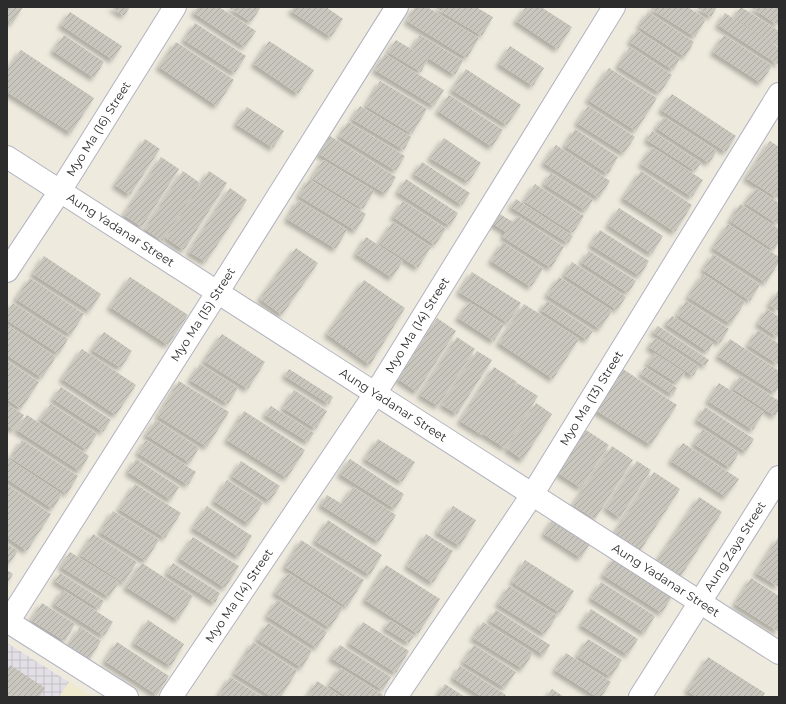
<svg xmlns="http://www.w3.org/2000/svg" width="786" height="704" font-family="Montserrat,sans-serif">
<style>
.industrial{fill:url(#industrial-grid)}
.education{fill:#efeacd}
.building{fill:url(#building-hatch);filter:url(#shadow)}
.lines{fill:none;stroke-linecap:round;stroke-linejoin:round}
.minor-casing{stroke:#b2b2c0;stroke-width:24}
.minor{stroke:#fff;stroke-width:22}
.labels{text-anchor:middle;stroke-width:3.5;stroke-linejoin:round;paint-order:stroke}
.street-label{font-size:12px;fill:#2c2c2c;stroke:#fff}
</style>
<defs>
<pattern id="industrial-grid" width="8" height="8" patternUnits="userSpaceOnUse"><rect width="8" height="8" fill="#e2dfe6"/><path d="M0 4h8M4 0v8" fill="none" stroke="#c2c0c5"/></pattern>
<pattern id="building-hatch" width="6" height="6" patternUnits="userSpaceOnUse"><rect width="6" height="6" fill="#c9c6bd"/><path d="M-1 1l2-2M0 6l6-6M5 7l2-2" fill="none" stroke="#adaaa3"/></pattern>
<filter id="shadow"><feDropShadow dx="-3.5" dy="3.5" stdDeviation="2" flood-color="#0004"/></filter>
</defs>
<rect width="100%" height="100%" fill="#eeeade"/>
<path class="industrial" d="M7 643 69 682 59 697H7Z"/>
<path class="education" d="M69 682 92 697H59Z"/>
<g class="building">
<path d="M7 7H23L12 24 7 20Z"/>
<path d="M111 7H130L124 16Z"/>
<path d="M198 7H219L256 31 245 47 194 13Z"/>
<path d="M228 7H261L251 22Z"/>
<path d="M294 7H326L343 19 331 37 291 11Z"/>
<path d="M415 7H427L479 38 467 58 407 21Z"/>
<path d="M434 7H476L493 17 482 36Z"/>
<path d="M526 7H541L572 27 558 49 516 21Z"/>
<path d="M653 7H688L706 19 695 37 651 9Z"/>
<path d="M696 7H717L711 17Z"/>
<path d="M741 7 779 31V47L734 17Z"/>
<path d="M753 7H779V26L752 8Z"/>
<path d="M70 12 122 46 113 60 61 25Z"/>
<path d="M648 12 694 42 685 57 639 27Z"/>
<path d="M725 13 779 48V65L718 25Z"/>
<path d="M195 23 246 56 235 73 184 40Z"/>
<path d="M637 30 680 59 673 70 630 42Z"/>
<path d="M64 35 104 62 94 78 53 51Z"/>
<path d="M420 35 463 61 455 75 412 48Z"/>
<path d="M724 35 772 66 761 83 713 52Z"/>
<path d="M396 40 428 59 421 72 388 52Z"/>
<path d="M269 41 314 70 298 94 254 64Z"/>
<path d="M176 42 234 80 217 106 159 67Z"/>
<path d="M510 46 544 68 533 86 499 64Z"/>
<path d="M630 47 672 75 660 93 618 66Z"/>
<path d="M21 50 94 98 71 133 7 92V71Z"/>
<path d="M385 54 444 90 434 106 375 70Z"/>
<path d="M609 68 657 98 636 131 588 100Z"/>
<path d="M466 69 521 105 507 125 452 90Z"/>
<path d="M380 81 427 109 412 134 366 106Z"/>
<path d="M672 94 736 136 726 152 661 110Z"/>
<path d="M449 95 503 130 492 147 438 111Z"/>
<path d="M360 106 411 137 404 150 352 119Z"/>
<path d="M588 106 635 137 624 153 577 123Z"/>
<path d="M247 107 284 131 273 148 236 124Z"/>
<path d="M664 117 717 151 709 163 656 128Z"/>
<path d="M348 122 405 156 396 171 339 136Z"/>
<path d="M575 129 618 157 608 174 565 146Z"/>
<path d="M652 131 701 163 695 171 647 140Z"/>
<path d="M330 136 396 177 386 194 319 154Z"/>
<path d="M444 138 481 163 469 182 430 158Z"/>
<path d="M145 139 160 149 130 195 115 185Z"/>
<path d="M770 141 779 147V199L746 178Z"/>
<path d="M556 145 610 181 599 198 544 163Z"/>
<path d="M652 147 703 180 692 197 641 164Z"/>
<path d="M161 157 179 169 142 227 124 215Z"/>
<path d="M323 160 374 191 363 209 312 178Z"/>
<path d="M422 162 470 193 462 205 414 174Z"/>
<path d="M183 171 200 183 162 241 145 229Z"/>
<path d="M209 171 227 183 184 250 166 238Z"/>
<path d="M641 171 692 205 675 232 623 198Z"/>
<path d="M551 173 593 200 586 211 544 184Z"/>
<path d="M309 179 366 214 356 231 299 196Z"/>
<path d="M406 179 458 213 450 226 398 192Z"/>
<path d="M535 184 584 216 573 233 524 201Z"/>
<path d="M230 188 247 200 206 262 189 252Z"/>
<path d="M756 188 779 203V225L745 203Z"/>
<path d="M516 199 573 236 568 243 511 207Z"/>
<path d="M298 200 347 230 336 249 287 219Z"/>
<path d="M403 201 446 229 435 245 393 217Z"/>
<path d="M740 204 779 229V241L774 250 730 221Z"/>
<path d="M619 208 663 236 652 254 608 225Z"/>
<path d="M498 213 513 222 517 216 564 247 551 268 503 237 506 232 492 223Z"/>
<path d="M393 222 431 247 418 268 379 243Z"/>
<path d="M728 224 779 257V262L766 283 713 248Z"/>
<path d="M600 230 649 261 640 276 591 245Z"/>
<path d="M366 237 403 261 392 278 356 254Z"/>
<path d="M503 242 543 269 531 287 491 261Z"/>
<path d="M296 248 318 263 282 315 260 299Z"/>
<path d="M589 251 636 281 628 293 581 262Z"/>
<path d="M713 254 760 285 750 301 703 270Z"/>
<path d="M44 256 101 294 90 311 33 274Z"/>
<path d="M572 262 626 297 617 310 564 275Z"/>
<path d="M472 272 521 303 508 323 459 292Z"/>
<path d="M703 274 745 302 731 324 688 297Z"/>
<path d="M130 277 188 315 168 345 110 307Z"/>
<path d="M559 277 612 311 600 329 547 295Z"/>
<path d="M30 278 84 314 71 335 16 299Z"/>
<path d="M364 280 405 308 370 365 327 334Z"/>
<path d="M779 289V311L769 305Z"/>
<path d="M547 301 593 331 587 340 541 310Z"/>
<path d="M686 301 729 329 720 343 677 315Z"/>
<path d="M469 302 504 325 494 341 458 318Z"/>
<path d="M13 303 68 339 59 354 7 320V312Z"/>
<path d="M524 304 579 339 553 379 499 343Z"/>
<path d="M767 309 779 317V338L758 324Z"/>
<path d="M672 316 713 343 708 352 666 324Z"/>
<path d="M437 318 456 331 417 392 398 379Z"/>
<path d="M9 326 56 357 42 378 7 355V329Z"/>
<path d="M658 326 709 360 705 366 653 332Z"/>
<path d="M758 330 779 344V365L748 345Z"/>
<path d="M104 332 132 351 121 368 92 350Z"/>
<path d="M222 334 265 362 248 389 204 361Z"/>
<path d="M457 337 475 349 438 406 420 395Z"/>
<path d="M655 338 699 367 693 376 649 347Z"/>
<path d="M730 339 779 371V386L775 393 718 356Z"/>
<path d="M82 349 136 385 116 415 62 379Z"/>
<path d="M477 351 492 360 457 414 442 405Z"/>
<path d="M654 353 685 373 677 383 647 364Z"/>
<path d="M7 361 39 382 21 409 7 399Z"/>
<path d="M200 364 238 388 228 404 190 380Z"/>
<path d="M494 367 517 382 482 435 460 421Z"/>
<path d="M620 367 677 405 651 445 594 409Z"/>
<path d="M645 367 677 388 673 395 641 374Z"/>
<path d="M289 369 333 397 329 404 285 376Z"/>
<path d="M740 376 779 401V409L775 416 732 388Z"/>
<path d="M179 381 229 412 207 447 158 416Z"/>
<path d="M517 383 538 396 505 448 483 434Z"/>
<path d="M719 383 764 412 753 430 708 401Z"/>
<path d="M61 387 111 420 103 432 53 399Z"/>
<path d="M294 390 327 411 316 429 283 408Z"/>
<path d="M536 403 552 414 523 460 507 449Z"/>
<path d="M7 404 24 415 14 430 7 426Z"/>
<path d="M51 404 97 434 87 450 40 419Z"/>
<path d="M271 406 314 433 308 442 265 415Z"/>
<path d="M705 407 754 439 746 452 697 420Z"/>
<path d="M244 411 305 450 287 478 227 440Z"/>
<path d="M27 415 89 456 80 471 17 430Z"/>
<path d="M156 420 199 448 190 463 146 435Z"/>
<path d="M703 429 739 453 730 468 694 444Z"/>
<path d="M586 430 609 445 581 488 558 473Z"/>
<path d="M378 439 415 462 402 482 365 459Z"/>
<path d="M22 440 78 476 67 494 11 458Z"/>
<path d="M146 440 196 472 188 485 138 453Z"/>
<path d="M683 443 739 479 726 497 671 461Z"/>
<path d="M612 446 633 460 595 519 573 505Z"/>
<path d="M7 458 62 494 53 509 7 479Z"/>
<path d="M136 459 179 487 171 500 128 472Z"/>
<path d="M350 459 404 494 395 509 340 474Z"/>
<path d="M241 461 280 486 270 501 232 476Z"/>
<path d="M637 461 651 470 620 518 606 508Z"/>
<path d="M654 472 680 489 640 551 614 534Z"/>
<path d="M227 480 263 503 249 524 214 501Z"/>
<path d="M135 484 181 513 165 538 119 509Z"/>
<path d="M7 485 51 514 27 551 7 537Z"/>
<path d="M353 487 396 515 379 542 321 505 327 495 342 504Z"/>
<path d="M699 497 722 512 679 579 655 564Z"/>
<path d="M207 506 252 536 239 557 193 528Z"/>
<path d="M453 506 476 520 460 546 437 532Z"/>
<path d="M113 511 159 540 146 561 100 532Z"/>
<path d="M554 518 591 542 581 558 544 534Z"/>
<path d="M328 520 382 555 370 575 315 541Z"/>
<path d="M93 534 137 562 124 583 80 555Z"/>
<path d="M426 534 453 551 433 583 407 566Z"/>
<path d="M779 536V587L756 573Z"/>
<path d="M193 537 239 566 225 588 179 558Z"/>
<path d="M301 540 364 580 347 607 285 567Z"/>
<path d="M7 544 18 551 8 565H7Z"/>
<path d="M70 552 119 582 109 597 61 567Z"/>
<path d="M615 557 673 595 662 613 603 575Z"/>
<path d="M525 560 574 591 560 613 512 582Z"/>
<path d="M142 563 193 596 178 620 126 587Z"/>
<path d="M173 563 220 593 215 603 167 573Z"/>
<path d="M386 565 440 599 418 634 365 600Z"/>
<path d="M7 570 13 574 7 584Z"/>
<path d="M60 573 104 601 99 609 55 581Z"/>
<path d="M288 573 343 608 330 628 275 593Z"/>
<path d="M751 578 779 596V632L735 604Z"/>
<path d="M601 582 655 616 645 633 591 598Z"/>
<path d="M509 586 557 616 545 634 498 604Z"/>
<path d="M63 590 113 622 104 636 54 604Z"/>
<path d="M277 600 327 632 317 648 267 616Z"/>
<path d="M42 603 75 624 65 641 31 620Z"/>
<path d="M591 609 638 639 628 655 581 625Z"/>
<path d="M496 610 550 645 544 655 489 620Z"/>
<path d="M148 620 184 644 171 666 134 643Z"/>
<path d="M390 620 414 636 409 643 385 628Z"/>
<path d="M363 622 409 651 396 673 349 643Z"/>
<path d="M483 622 533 653 523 669 473 638Z"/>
<path d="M268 623 312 651 302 668 257 639Z"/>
<path d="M80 627 101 641 88 662 67 648Z"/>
<path d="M588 639 622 660 611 677 577 656Z"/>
<path d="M117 642 169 676 157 695 105 661Z"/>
<path d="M253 642 297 671 281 697H272L234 673Z"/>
<path d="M340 645 391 677 383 690 331 658Z"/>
<path d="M474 645 516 672 505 688 463 662Z"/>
<path d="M566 653 611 682 601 697H597L555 670Z"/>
<path d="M708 657 765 693 762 697H697L687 691Z"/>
<path d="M10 665 45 688 39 697H7V670Z"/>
<path d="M460 666 506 695 504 697H482L453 678Z"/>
<path d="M340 668 383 695 382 697H347L329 685Z"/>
<path d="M230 677 262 697H222L219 695Z"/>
<path d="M317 681 342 697H307Z"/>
<path d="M445 684 465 697H437Z"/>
<path d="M552 689 564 697H547Z"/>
</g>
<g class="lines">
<g class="minor-casing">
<g id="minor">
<path id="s1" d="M7 157 779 653"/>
<path id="s2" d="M7 271 60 191 175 7"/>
<path d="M7 621 127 697"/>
<path id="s3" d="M8 622 217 293 397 7"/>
<path id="s4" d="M171 697 375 394 614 7"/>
<path id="s5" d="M396 697 532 495 779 94"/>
<path id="s6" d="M640 697 779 477"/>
</g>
</g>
<use href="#minor" class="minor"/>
</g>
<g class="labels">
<g class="street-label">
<text dy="4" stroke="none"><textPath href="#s2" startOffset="169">Myo Ma (16) Street</textPath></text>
<text dy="4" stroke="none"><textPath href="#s1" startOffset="135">Aung Yadanar Street</textPath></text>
<text dy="4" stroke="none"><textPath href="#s3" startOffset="364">Myo Ma (15) Street</textPath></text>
<text dy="4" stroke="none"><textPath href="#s4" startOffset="446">Myo Ma (14) Street</textPath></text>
<text dy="4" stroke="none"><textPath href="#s5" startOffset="357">Myo Ma (13) Street</textPath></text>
<text dy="4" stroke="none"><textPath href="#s1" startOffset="459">Aung Yadanar Street</textPath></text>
<text dy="4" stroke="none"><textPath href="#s6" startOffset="178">Aung Zaya Street</textPath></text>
<text dy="4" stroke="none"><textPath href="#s1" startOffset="783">Aung Yadanar Street</textPath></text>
<text dy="4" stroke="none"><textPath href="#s4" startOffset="122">Myo Ma (14) Street</textPath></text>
</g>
</g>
<rect width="786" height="704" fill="none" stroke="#2c2c2c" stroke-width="16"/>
</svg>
